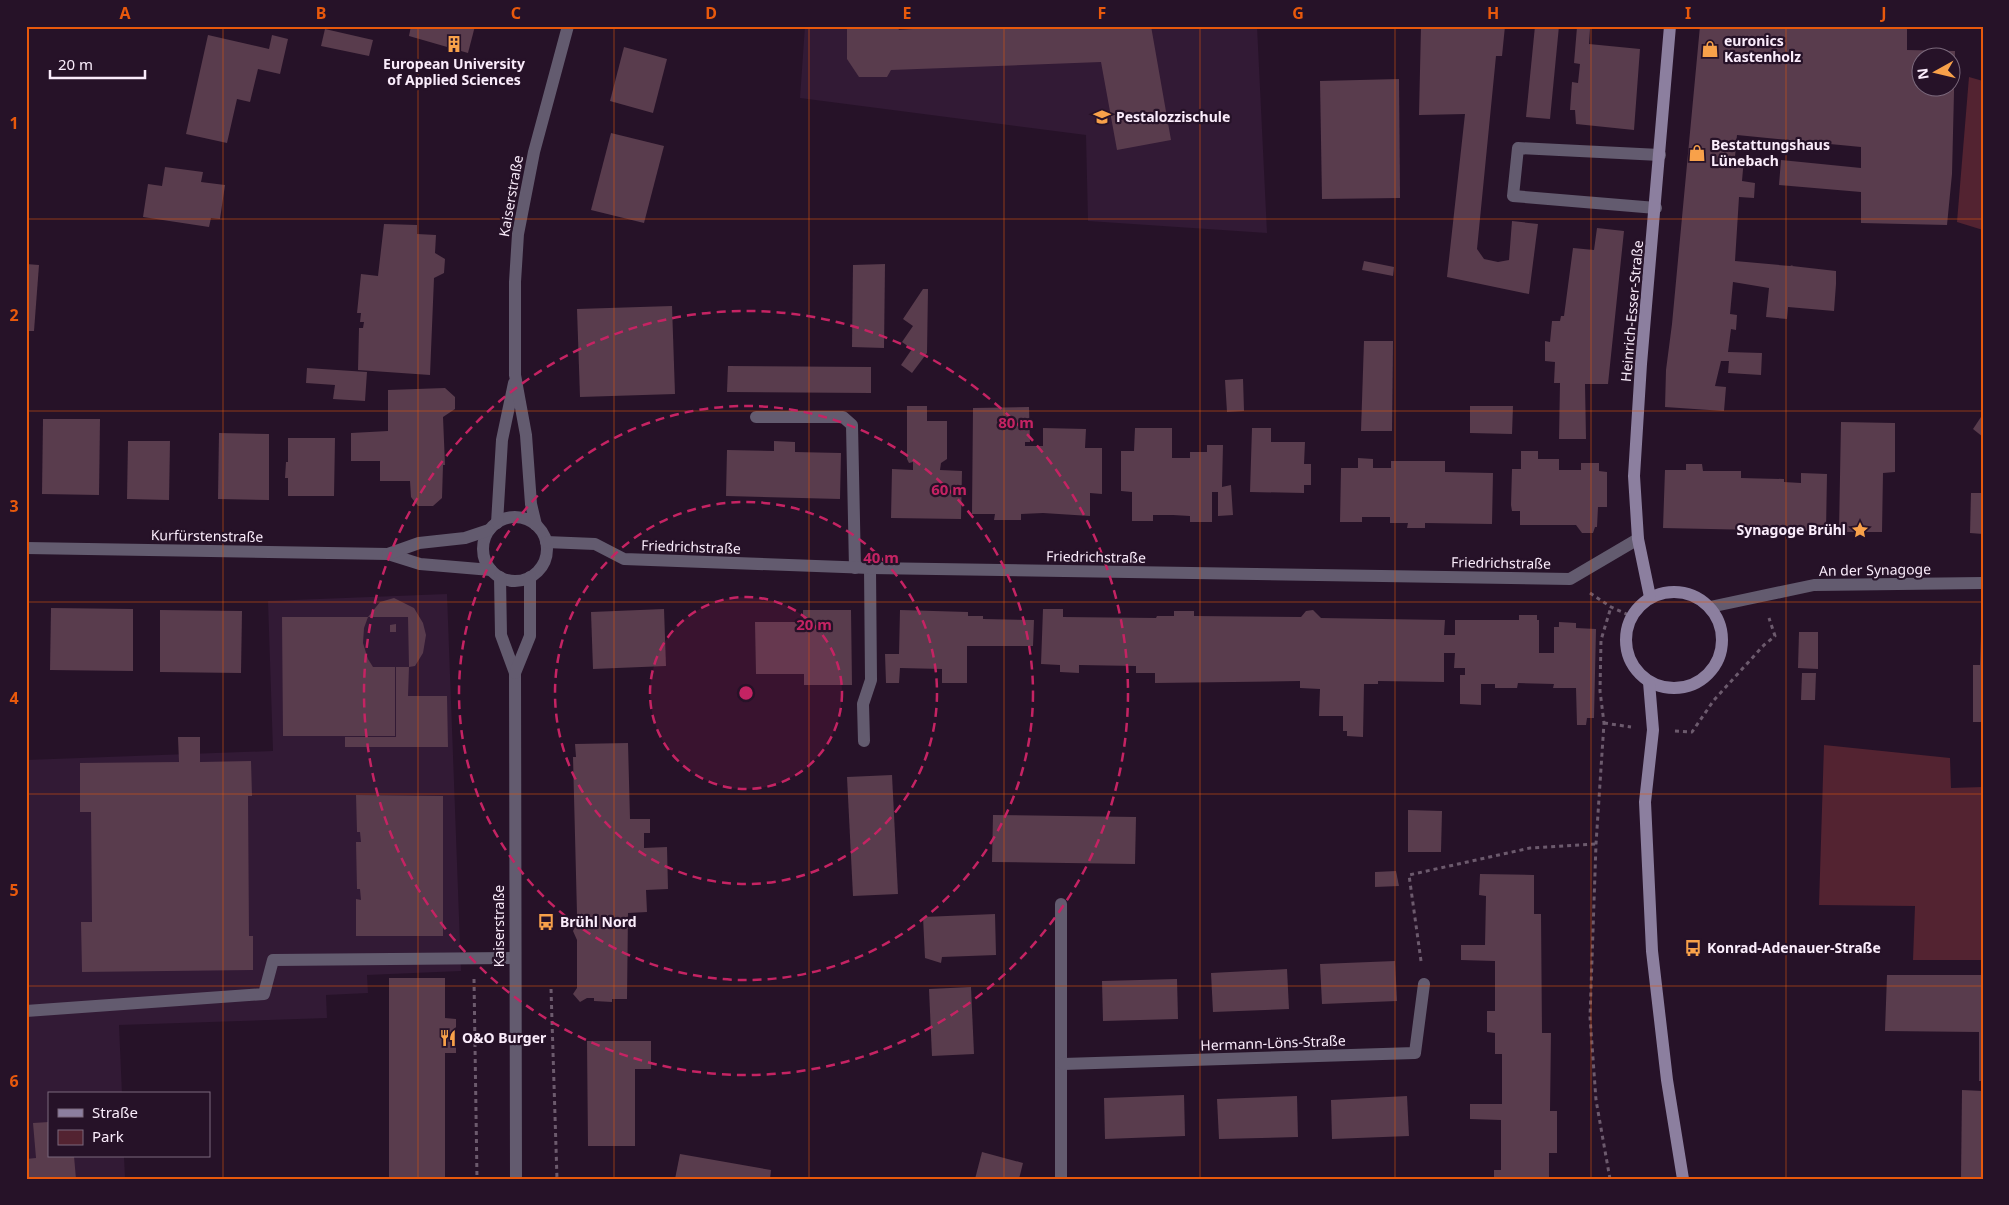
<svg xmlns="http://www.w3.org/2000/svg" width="2009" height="1205" font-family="'Noto Sans',sans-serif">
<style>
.built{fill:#321a35}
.green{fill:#532331}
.building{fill:#593c4d;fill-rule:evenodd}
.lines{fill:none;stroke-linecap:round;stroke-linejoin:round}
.path{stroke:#6c5a6d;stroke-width:3;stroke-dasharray:4 4;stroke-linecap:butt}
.lane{stroke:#635b6f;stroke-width:12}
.street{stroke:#635b6f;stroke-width:12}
.secondary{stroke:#8c7f9f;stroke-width:12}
.grid{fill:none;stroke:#e8590c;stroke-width:1;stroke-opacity:0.55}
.ring{fill:none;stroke:#c52363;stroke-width:2.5;stroke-dasharray:9 6}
.labels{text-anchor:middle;stroke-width:4.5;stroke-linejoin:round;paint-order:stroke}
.poi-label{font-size:14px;font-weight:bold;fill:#faecfb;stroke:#261228;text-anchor:start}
.street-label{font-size:14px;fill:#faecfb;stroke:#261228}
.centre{fill:#c52363;stroke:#261228;stroke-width:2.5}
.ring-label{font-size:15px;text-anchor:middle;font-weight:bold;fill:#c52363;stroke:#261228;stroke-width:4.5;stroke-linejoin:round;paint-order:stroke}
.neatline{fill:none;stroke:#e8590c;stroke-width:2}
.grid-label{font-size:16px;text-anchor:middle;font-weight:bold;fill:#e8590c}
</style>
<rect width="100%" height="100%" fill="#261228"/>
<g class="built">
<path d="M805 26H1257L1267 233 1088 221 1086 135 800 98Z"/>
<path d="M447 594 461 971 367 975 368 993 326 995 327 1018 119 1025 122 1094H49V1156H124L125 1179H26V760L273 751 268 601Z"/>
</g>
<g class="green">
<path d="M1969 77 1983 81V230L1957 222Z"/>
<path d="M1824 745 1950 758 1951 788 1983 787V960H1913L1915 906 1819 905Z"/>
</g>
<g class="building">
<path d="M411 26H475L468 53 409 36Z"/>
<path d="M847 26H897L899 30 955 26H1151L1171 140 1117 150 1101 62 891 70 887 77H859L847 59Z"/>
<path d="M1421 26H1505L1502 56H1496L1477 249 1484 259 1498 262 1509 260 1512 221 1538 224 1529 294 1447 277 1465 114 1419 115Z"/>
<path d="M1535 26H1559L1550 119 1526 117Z"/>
<path d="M1700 26H1907V50L1955 51 1952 174 1947 225 1861 223V192L1779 185 1781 160 1861 168V147L1737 135 1735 157 1744 158 1742 181 1755 183 1754 198 1739 197 1735 261 1790 266 1793 265 1792 266 1836 271V284L1834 311 1788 307 1787 319 1766 317 1769 288 1733 282 1730 314 1737 315 1736 330 1731 329 1728 352 1762 353 1761 375 1728 373 1729 361H1721L1715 386 1726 387 1724 411 1665 407 1666 370 1672 324ZM1922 58H1952V88H1922Z"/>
<path d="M1577 27 1590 29 1589 44 1640 49 1634 130 1576 124 1575 110H1570L1572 82 1578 83 1580 64 1574 63Z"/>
<path d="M325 29 373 40 369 56 321 46Z"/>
<path d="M208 35 269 49 272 35 288 39 280 74 258 69 250 102 237 99 227 143 186 134Z"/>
<path d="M624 47 667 59 653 113 610 101Z"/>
<path d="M1399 79 1400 198 1322 199 1320 81Z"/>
<path d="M611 133 664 146 644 223 591 210Z"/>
<path d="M165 167 203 172 201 182 225 185 220 219 211 218 209 227 143 217 148 184 162 186Z"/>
<path d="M384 224 417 225V234L436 235 435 253 445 259 444 273 434 278 430 375 358 370 359 328H363L364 322H360L361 313H357L361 274 378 276Z"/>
<path d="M1597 228 1624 231 1608 384H1585L1586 439H1559L1560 383H1554L1555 362 1545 361V341L1550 342 1552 321H1560L1561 316H1564L1573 248 1594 250Z"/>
<path d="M1364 261 1394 267 1393 276 1362 270Z"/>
<path d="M26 264 39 265 34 331H26Z"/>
<path d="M885 264 884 348 852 347 853 265Z"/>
<path d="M923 289H928L927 353 912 373 901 365 912 349 902 342 913 326 903 319Z"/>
<path d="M672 306 675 394 580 397 577 309Z"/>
<path d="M1364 341H1393L1392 431H1361Z"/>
<path d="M728 366 871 367V393L727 392Z"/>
<path d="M307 368 367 372 365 401 333 399 335 385 306 383Z"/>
<path d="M1243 379 1244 411 1227 412 1225 380Z"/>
<path d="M445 388 455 397V409L443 417 445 465H443L442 498 433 506H418L411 497 410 481H380V461H351V433L388 431V390Z"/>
<path d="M907 406H927V421H947V459L941 463 940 470 962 471 961 519 891 518 892 469 913 470V462L909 463 907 459Z"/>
<path d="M1470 406H1513L1512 434 1470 433Z"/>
<path d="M1029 407 1030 442H1025V446H1043V428L1086 429 1085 448H1102V494L1090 493V516L1043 513 1021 514V520H994L995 514H972L973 408Z"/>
<path d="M1983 414V437L1973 429Z"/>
<path d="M43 419H100L99 495 42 494Z"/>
<path d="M1841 422 1895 423V472L1883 473 1882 532H1839Z"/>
<path d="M1135 428H1172V458H1190V452H1207V445H1223L1222 487 1231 485 1233 515 1218 516V492H1212V522H1190V516L1173 515H1153V521H1132V492L1121 491V451H1134Z"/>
<path d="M1252 428H1271V442H1305L1304 464H1311V485H1304V493L1250 492Z"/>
<path d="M219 433 269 434V500L218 499Z"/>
<path d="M288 438H335L334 496H288V478H285L286 462H288Z"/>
<path d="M128 441H170L169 500 127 499Z"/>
<path d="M774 441 795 442V452L841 453 840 499 726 496 727 450 774 451Z"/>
<path d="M1521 451H1538V459H1559V470H1581V463H1599V471L1607 472V507H1598L1597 527H1595L1593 533H1582L1576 525H1520V511H1512L1511 505 1512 469H1521Z"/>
<path d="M1358 458 1373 459V468H1391V461H1445V472L1493 473 1492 524 1425 523V528H1407L1408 523H1390V517H1362V522H1340L1341 468H1358Z"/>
<path d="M1686 464H1702L1703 471H1741V478L1784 479V482L1801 483V473L1827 474 1826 531 1771 530 1758 536 1757 530 1663 528 1665 470H1686Z"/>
<path d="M1971 493H1983V534L1970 533Z"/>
<path d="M394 598 414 608 423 623 426 635 423 653 415 666 409 667 408 617H368L380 602Z"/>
<path d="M51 608 133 609V671L50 670Z"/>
<path d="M664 609 666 666 593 669 591 612Z"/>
<path d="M1043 609H1063V617L1156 618 1157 616H1174V611H1194V616L1301 617 1306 611 1313 610 1321 618 1445 620 1444 635H1455V620H1519V615H1537V620H1539V653H1554V627H1559V622L1576 623V628L1596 629 1594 718H1587L1586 725H1577L1576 688H1553L1554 684 1518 683 1517 688H1495V684H1481V705L1460 704V675H1465V668H1454L1455 653H1444V682L1378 681V684H1364L1363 737 1347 736V731H1343V716H1319L1320 689 1300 688V681L1155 683V673H1136V666L1079 665V673L1060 672V665L1041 664Z"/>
<path d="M160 610 242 611 241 673 160 672Z"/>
<path d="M803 610H851L852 685H804V674H756L755 622H803Z"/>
<path d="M900 610 968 612V616H983V619L1034 620 1033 646H967V683H942V669L900 668 899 683H886L885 654H899Z"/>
<path d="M282 617H368L364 628 363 643 368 659 373 667H395V736H283Z"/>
<path d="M396 624V632H390V625Z"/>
<path d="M1799 632H1818V669L1798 668Z"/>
<path d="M1981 634H1983V722H1973V665H1980Z"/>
<path d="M396 667H409L408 696H447L448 747H345V737H396Z"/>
<path d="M1802 673H1816L1815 700H1801Z"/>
<path d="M178 737H200V762L251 761 252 796H248L249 936H253V970L82 972 81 922H92L91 812H80V763L179 762Z"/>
<path d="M628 743 630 819H650V833H644V848L667 847 668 889 646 890 647 912 628 913 627 999H612V1002L594 1001V998H587L580 1002 573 994 577 988V940L573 931 577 923V914L573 757H576L575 744Z"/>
<path d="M892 775 898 894 853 896 847 777Z"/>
<path d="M356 795 443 796V936H356V899L361 900 360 889H357L356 842H361L360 832H357Z"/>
<path d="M1408 810 1442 811 1441 852H1408Z"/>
<path d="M993 815 1136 817 1135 864 992 862Z"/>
<path d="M1396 871 1399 886 1375 887V872Z"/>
<path d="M1480 874 1534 875V914H1541L1542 1033H1551L1550 1111H1557V1153H1549V1179H1494V1170H1501V1120L1470 1119V1104H1502V1054H1495V1033L1487 1032V1011H1495V961L1461 960V945H1485L1486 896 1479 895Z"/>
<path d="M995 914 996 955 942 957 941 963 925 958 923 917Z"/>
<path d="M1395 961 1397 1001 1322 1004 1320 964Z"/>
<path d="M1287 969 1289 1009 1213 1012 1211 973Z"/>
<path d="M1887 975H1983V1081H1979V1032L1885 1031Z"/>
<path d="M389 978H445V1018L456 1019V1053H445V1179H389Z"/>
<path d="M1177 979 1178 1019 1103 1021 1102 981Z"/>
<path d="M971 987 974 1054 932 1056 929 989Z"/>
<path d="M587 1041H651V1069H635V1146H588Z"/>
<path d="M1962 1090 1983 1091V1179H1961Z"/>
<path d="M1184 1095 1185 1136 1105 1139 1104 1098Z"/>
<path d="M1297 1096 1298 1137 1219 1139 1217 1099Z"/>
<path d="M1407 1096 1409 1136 1332 1139 1331 1100Z"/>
<path d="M49 1122V1156H74L76 1179H26V1159L36 1158 33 1123Z"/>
<path d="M982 1152 1023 1163 1019 1179H975Z"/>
<path d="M680 1154 771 1170 770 1179H675Z"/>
</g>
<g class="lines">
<g class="path">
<path d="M1590 593 1611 607 1631 616"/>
<path d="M1604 723 1631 727"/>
<path d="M1675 731 1692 732 1714 700 1764 645 1775 636 1769 618"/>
<path d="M1421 961 1409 875 1530 848 1596 844"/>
<path d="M474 979 477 1179"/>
<path d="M551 989 557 1179"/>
<path d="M1610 1179 1596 1100 1590 1017 1596 844 1604 723 1600 691 1601 640 1611 607"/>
</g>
<g class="lane">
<path d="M1656 208 1513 196 1518 148 1660 155"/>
<path d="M756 417H843L852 425 855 568"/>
<path d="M864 741 863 704 871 680 870 568"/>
<path d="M26 1011 264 994 273 960 514 958"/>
</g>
<g class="street">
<circle cx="515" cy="549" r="32"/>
<path d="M497 523 502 440 514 383"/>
<path d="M536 525 531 504 526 435 515 375V282L518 234 534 152 568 26"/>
<path d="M546 542 595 544 624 559 870 568 1570 579 1638 539"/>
<path d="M26 548 388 554 420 564 491 570"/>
<path d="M388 554 419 543 465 538 489 530"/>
<path d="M500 577 501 635 515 673 516 1179"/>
<path d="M1710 607 1814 585 1983 583"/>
<path d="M515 673 530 636V577"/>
<path d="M1061 904V1179"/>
<path d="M1063 1064 1415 1053 1424 984"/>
</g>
<g class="secondary">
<circle cx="1674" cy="640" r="48"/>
<path d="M1650 597 1638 539 1634 476 1641 364 1670 26"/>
<path d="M1649 682 1653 730 1645 802 1652 951 1667 1080 1683 1179"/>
</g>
</g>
<path class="grid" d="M223 26V1179M418 26V1179M614 26V1179M809 26V1179M1004 26V1179M1200 26V1179M1395 26V1179M1591 26V1179M1786 26V1179M26 219H1983M26 411H1983M26 602H1983M26 794H1983M26 986H1983"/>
<circle cx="746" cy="693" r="96" fill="#c52363" fill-opacity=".12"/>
<g class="ring">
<circle cx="746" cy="693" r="96"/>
<circle cx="746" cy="693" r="191"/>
<circle cx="746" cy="693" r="287"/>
<circle cx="746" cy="693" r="382"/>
</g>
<defs>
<g id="building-bare" transform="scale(1.35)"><path d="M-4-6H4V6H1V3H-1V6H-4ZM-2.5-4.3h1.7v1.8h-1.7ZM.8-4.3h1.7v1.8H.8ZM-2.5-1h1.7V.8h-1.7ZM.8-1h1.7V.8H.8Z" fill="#f8a14a" stroke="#261228" stroke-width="2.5" paint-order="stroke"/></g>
<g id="shop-bare" transform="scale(1.35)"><path d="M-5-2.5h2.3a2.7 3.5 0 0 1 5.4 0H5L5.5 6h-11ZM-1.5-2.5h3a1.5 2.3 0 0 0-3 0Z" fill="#f8a14a" stroke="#261228" stroke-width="2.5" paint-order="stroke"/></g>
<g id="school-bare" transform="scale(1.35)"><path d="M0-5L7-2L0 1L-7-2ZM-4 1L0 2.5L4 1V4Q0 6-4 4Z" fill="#f8a14a" stroke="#261228" stroke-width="2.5" paint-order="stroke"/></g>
<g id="sight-bare" transform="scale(1.35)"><path d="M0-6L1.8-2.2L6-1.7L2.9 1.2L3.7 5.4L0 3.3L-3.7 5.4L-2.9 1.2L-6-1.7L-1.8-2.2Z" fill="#f8a14a" stroke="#261228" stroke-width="2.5" paint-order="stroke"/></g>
<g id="bus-bare" transform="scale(1.35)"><path d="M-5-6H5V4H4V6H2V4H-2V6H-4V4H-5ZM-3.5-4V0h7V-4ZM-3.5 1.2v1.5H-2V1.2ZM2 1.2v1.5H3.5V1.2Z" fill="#f8a14a" stroke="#261228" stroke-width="2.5" paint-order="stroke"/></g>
<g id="restaurant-bare" transform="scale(1.35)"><path d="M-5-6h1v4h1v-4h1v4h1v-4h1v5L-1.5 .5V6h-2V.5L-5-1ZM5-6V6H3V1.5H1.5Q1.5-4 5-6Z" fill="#f8a14a" stroke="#261228" stroke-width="2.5" paint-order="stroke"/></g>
</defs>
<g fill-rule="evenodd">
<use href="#building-bare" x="454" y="44"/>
<use href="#shop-bare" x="1710" y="49"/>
<use href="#school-bare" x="1102" y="117"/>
<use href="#shop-bare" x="1697" y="153"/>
<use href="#sight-bare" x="1860" y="530"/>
<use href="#bus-bare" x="546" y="922"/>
<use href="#bus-bare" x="1693" y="948"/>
<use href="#restaurant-bare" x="448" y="1038"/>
</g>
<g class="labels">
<g class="poi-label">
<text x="1724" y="46">euronics<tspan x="1724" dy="16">Kastenholz</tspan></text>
<text x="454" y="69" text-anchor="middle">European University<tspan x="454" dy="16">of Applied Sciences</tspan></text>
<text x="1116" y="122">Pestalozzischule</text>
<text x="1711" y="150">Bestattungshaus<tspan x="1711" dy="16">Lünebach</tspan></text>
<text x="1846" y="535" text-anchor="end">Synagoge Brühl</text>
<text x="560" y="927">Brühl Nord</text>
<text x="1707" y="953">Konrad-Adenauer-Straße</text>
<text x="462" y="1043">O&amp;O Burger</text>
</g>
<g class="street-label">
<text transform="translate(511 196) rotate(-80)" y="5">Kaiserstraße</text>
<text transform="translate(1632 311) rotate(-85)" y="5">Heinrich-Esser-Straße</text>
<text transform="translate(207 536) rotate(1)" y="5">Kurfürstenstraße</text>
<text transform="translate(691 547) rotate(2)" y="5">Friedrichstraße</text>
<text transform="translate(1096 557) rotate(1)" y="5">Friedrichstraße</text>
<text transform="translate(1501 563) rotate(1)" y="5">Friedrichstraße</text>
<text transform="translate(1875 570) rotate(-1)" y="5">An der Synagoge</text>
<text transform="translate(499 926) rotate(-90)" y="5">Kaiserstraße</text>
<text transform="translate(1273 1043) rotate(-2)" y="5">Hermann-Löns-Straße</text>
</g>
</g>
<circle cx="746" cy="693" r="8" class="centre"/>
<g class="ring-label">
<text x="1016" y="428">80 m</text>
<text x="949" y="495">60 m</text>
<text x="881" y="563">40 m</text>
<text x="814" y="630">20 m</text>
</g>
<rect width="2009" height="1205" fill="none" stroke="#261228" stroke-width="55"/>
<rect x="48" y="1092" width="162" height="65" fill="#261228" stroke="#7b697c"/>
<rect x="58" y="1109" width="25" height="8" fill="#8c7f9f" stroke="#7b697c"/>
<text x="92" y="1118" font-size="15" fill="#faecfb">Straße</text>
<rect x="58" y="1130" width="25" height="15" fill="#532331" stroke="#7b697c"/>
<text x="92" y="1142" font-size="15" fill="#faecfb">Park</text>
<g transform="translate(1936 72) rotate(262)"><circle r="24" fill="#261228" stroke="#7b697c"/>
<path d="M0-4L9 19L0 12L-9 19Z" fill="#f8a14a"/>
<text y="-8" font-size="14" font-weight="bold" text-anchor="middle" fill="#faecfb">N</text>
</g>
<path d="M50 70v8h95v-8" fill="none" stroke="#faecfb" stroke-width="2.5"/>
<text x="58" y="70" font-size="15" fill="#faecfb" stroke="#261228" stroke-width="4" paint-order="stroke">20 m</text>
<rect x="28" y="28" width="1954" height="1150" class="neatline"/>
<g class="grid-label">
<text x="125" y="19">A</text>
<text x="321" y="19">B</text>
<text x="516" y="19">C</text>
<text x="711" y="19">D</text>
<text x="907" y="19">E</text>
<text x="1102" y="19">F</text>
<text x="1298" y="19">G</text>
<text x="1493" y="19">H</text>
<text x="1688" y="19">I</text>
<text x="1884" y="19">J</text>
<text x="14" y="129">1</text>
<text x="14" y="321">2</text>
<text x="14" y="512">3</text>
<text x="14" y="704">4</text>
<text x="14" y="896">5</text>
<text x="14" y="1087">6</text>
</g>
</svg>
